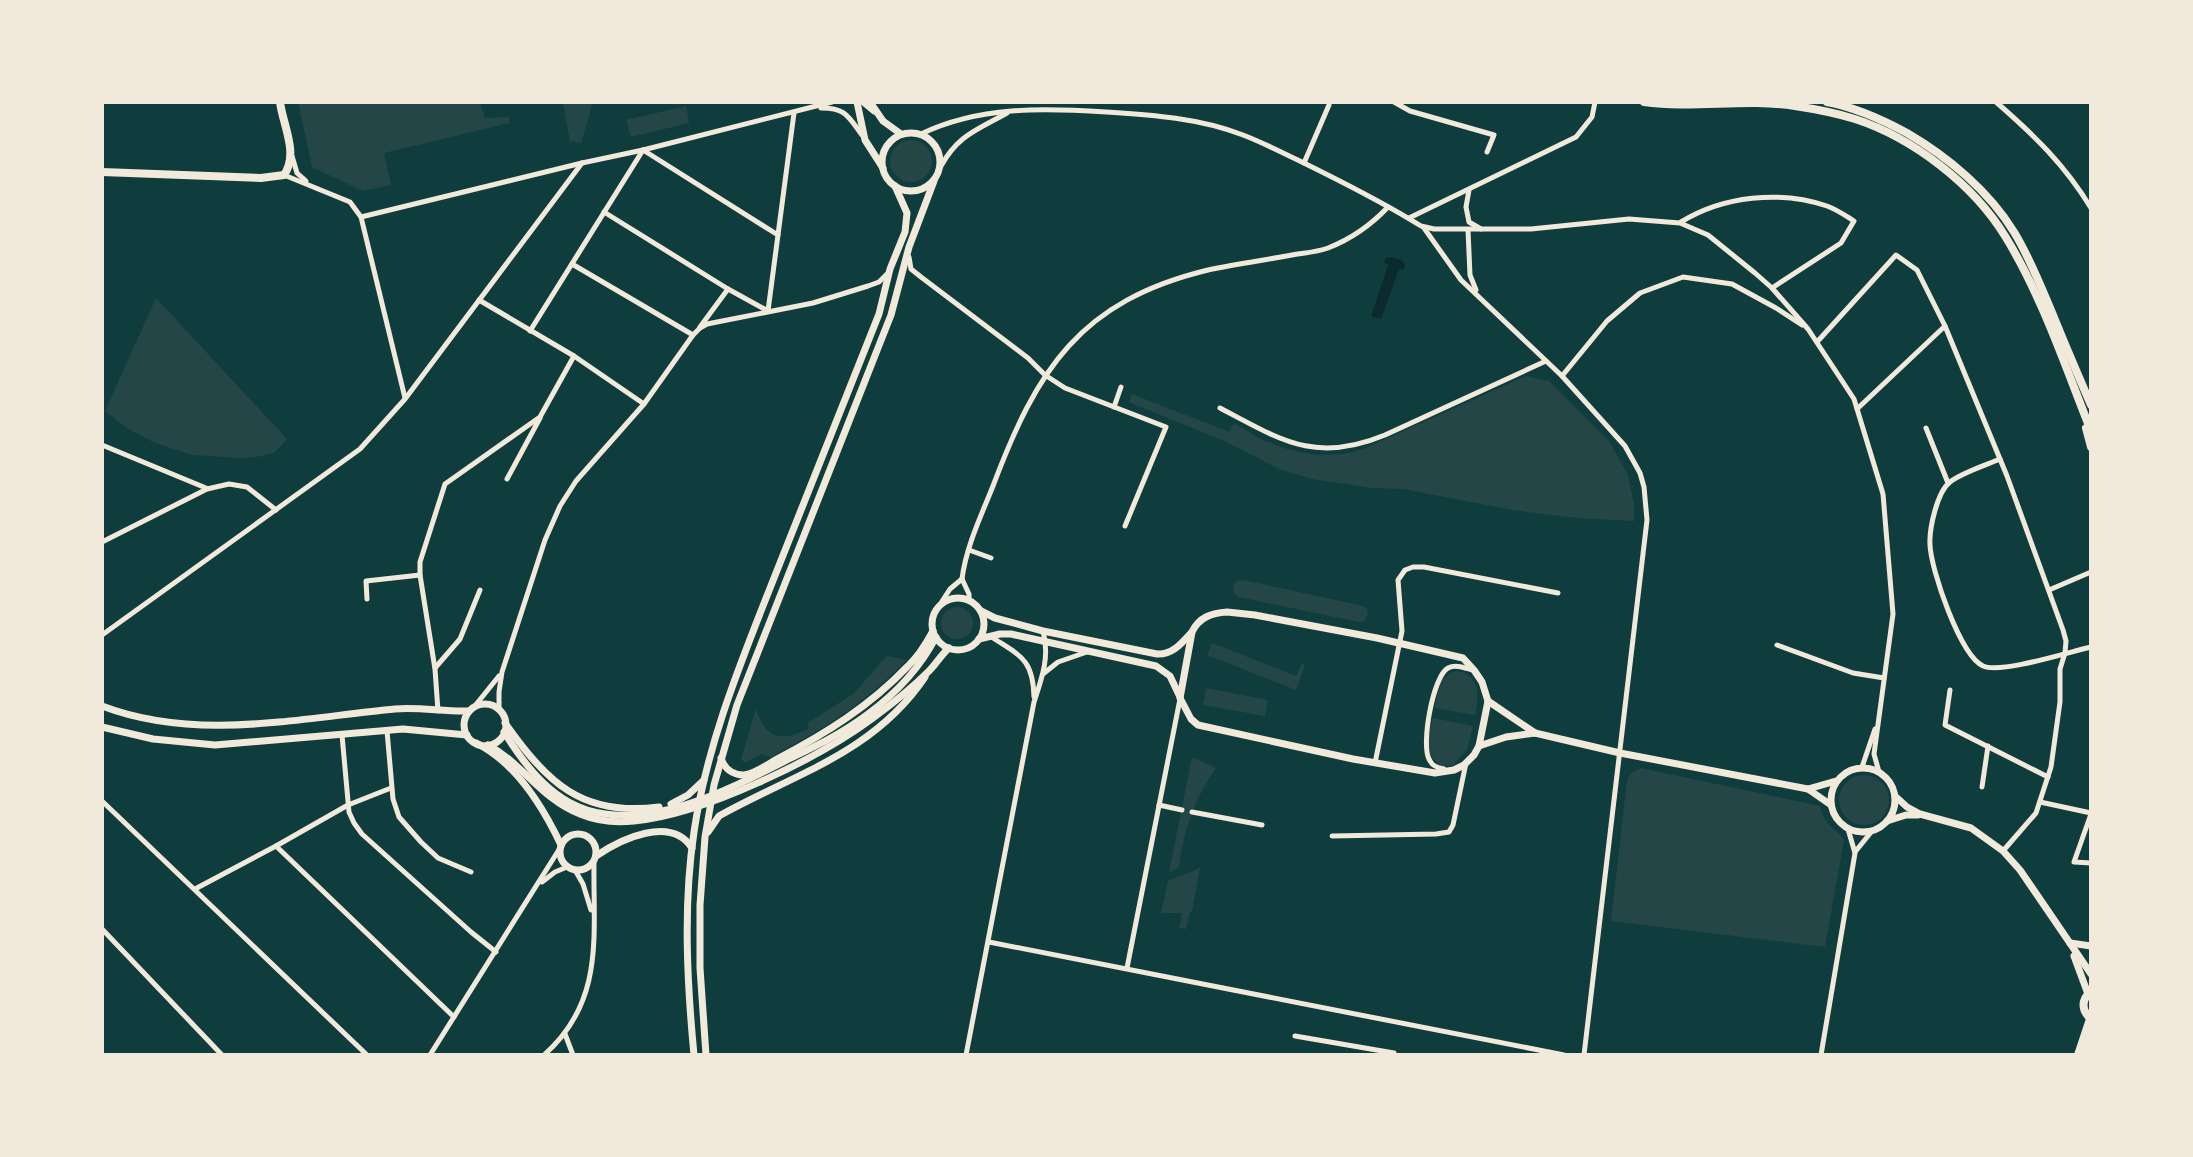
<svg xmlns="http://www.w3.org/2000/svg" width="2193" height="1157" font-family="Arial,sans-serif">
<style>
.green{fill:#244646}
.water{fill:#0a2a2b}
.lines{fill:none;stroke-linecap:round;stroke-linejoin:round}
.minor{stroke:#f1e9da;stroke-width:5}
.tertiary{stroke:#f1e9da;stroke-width:7}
.secondary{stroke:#f1e9da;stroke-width:7}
.primary{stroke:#f1e9da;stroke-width:8}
</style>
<rect width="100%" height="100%" fill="#0f3d3e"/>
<g class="green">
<path d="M298 102H476L481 105 485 118 509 117V123L384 153 391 185 363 191 312 167Z"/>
<path d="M577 102H593L581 143 570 141 563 104Z"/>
<path d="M686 106 689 123 631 137 626 120Z"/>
<circle cx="911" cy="161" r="21"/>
<path d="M156 298 287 439 275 452 263 456 243 458 192 455 153 442 127 428 105 411Z"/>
<path d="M1526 376 1549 381 1609 441 1628 475 1634 505V521L1576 518 1513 510 1403 489 1372 488 1312 479 1279 469 1224 441 1129 402 1132 394 1229 432 1234 423 1261 439 1287 449 1316 455 1344 454 1363 449Z"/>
<path d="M1243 580 1363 606 1367 609 1368 614 1365 621 1359 622 1239 597 1234 594 1233 585 1237 581Z"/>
<circle cx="957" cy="623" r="16"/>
<path d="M1212 643 1296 676 1302 664 1305 665 1296 690 1207 655Z"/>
<path d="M887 656 906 660C865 704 823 729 771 757L761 754 745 763 741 759 756 709C766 739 780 742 808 729V723L853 694Z"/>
<path d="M1457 671C1481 675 1479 696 1475 715L1435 708C1437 693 1440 674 1457 671Z"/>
<path d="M1206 688 1268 700 1265 716 1203 705Z"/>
<path d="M1433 718 1473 726 1467 750 1453 765 1441 766C1424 754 1428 735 1433 718Z"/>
<path d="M1192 757 1216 768C1195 798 1183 831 1179 867L1169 873Z"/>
<path d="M1641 768 1820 806C1826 828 1832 824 1844 840L1825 947 1611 921 1627 781 1631 773Z"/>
<circle cx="1864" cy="800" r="25"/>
<path d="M1200 868 1192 911 1190 912 1186 929 1179 928 1182 913H1161L1168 881Z"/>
</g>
<path class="water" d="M1392 257 1403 261 1405 265 1403 270 1399 269 1381 319 1371 316 1388 265 1384 263 1386 258Z"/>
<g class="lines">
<g class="minor">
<path d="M862 102 874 112"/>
<path d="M1394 102 1410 111 1494 135 1487 152"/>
<path d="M1996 102C2034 135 2065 165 2091 208"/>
<path d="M821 108C846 108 848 116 862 135"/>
<path d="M921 134C979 106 1043 108 1106 112 1152 115 1199 118 1243 135 1269 145 1295 159 1320 171 1354 188 1389 206 1421 226L1434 229H1531L1629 219 1680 223 1708 235 1755 273 1772 288 1808 329 1854 399 1883 494 1893 614 1874 754 1879 772"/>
<path d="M292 156 297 173 306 181"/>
<path d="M1304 163 1329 105"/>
<path d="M941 166C958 135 977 130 1007 113"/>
<path d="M284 175 350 202 361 217 405 398"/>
<path d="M1469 190 1466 207 1469 222 1481 229"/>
<path d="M604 212 728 289 768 311"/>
<path d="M361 217 582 163 643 150 832 102"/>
<path d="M1409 218 1576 137 1592 117 1595 102"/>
<path d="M1681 222C1723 196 1780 190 1827 206 1836 209 1846 216 1854 221L1841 243 1772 288"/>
<path d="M1424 228 1461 280 1562 376 1625 446 1640 473 1644 487 1647 520 1584 1055"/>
<path d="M1468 230 1470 275 1476 290"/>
<path d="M909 257 911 269 921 277 1028 358 1045 375 1065 388 1166 427 1125 526"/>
<path d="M572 264 693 335"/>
<path d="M479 300 574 356 644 404"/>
<path d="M768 311 794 113"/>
<path d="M700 327 728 289"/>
<path d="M530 331 643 150 778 235"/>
<path d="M1817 342 1896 255 1917 270 1945 326 2007 476 2063 630 2066 641 2065 653 2060 669V702L2051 767 2036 813 2003 851"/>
<path d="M1562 376 1607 321 1640 293 1683 277 1732 284 1776 308 1802 325"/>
<path d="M1114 407 1121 387"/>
<path d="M1220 408C1281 440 1315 464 1385 435L1546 361"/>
<path d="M1857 409 1945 326"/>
<path d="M1926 428 1948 483"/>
<path d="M102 445 206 488"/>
<path d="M2000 459C1986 465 1961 473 1950 482 1937 492 1929 529 1930 545 1931 570 1960 655 1983 666 2001 674 2069 652 2091 647"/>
<path d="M507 479 540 418"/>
<path d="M102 542 207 489 229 484 247 487 276 510"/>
<path d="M969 550 991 558"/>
<path d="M962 579C966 547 981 516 993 486 1037 369 1080 301 1208 270 1236 264 1265 260 1292 255 1304 253 1317 252 1328 248 1351 239 1371 225 1388 207"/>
<path d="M962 579 969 594V600"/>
<path d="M2049 590 2091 572"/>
<path d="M367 599 366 581 420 575"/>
<path d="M939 606 950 589 962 579"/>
<path d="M102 635 360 449 405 399 582 163"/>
<path d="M990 636C1020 656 1033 658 1034 697"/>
<path d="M1777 645 1853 673 1884 678"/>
<path d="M435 668 460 639 480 590"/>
<path d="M1043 674 1058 662 1087 652"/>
<path d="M1950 690 1945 725 2048 777"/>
<path d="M474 707 499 676"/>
<path d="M499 710V692L502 672 545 540 560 506 576 481 644 404 693 335 700 328 707 324 813 303 868 286 879 282 887 274"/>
<path d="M438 711 435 669 420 575V562L445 484 540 417 574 356"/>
<path d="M387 731 393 799 399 817 421 842 438 858 471 872"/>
<path d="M342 735 349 812 354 823 362 834 471 932 496 952"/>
<path d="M1375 763 1402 631 1398 580 1405 570 1413 567H1424L1558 593"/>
<path d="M1862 767 1875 729"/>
<path d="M1444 769C1437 768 1432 766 1429 759 1421 744 1433 676 1448 668 1456 664 1465 668 1473 670"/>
<path d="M1982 787 1988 746"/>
<path d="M102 801 367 1055"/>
<path d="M2040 802 2091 813"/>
<path d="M1159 805 1182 810"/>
<path d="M1192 812 1262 825"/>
<path d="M2091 814 2074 862 2091 863"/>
<path d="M1332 836 1436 834 1449 832 1453 825 1466 763"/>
<path d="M276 846 454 1017"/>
<path d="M1855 852 1872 831"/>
<path d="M575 870 583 884 591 910"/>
<path d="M542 882 555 872 567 867"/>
<path d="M195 889 276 846 348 805 391 788"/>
<path d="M102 929 222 1055"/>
<path d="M989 942 1564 1055"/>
<path d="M1127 968 1180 699"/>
<path d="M565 1034 573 1055"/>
<path d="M1295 1036 1394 1053"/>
<path d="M430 1055 560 848"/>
<path d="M544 1055C605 1001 593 936 594 863"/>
<path d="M966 1055 1034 702C1042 678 1050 656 1043 631"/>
<path d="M1821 1055 1855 853 1848 829"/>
</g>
<g class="tertiary">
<path d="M857 102 865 140 883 168"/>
<path d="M870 102 883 121 901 134"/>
<circle cx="958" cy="624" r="26"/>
<path d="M981 611 995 618 1043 631 1157 654C1172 655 1181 644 1191 633"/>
<path d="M1227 612 1255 615 1377 638 1463 658 1474 670 1482 682 1488 701 1479 746 1474 755 1464 765 1454 770 1435 773 1353 759 1198 725 1191 719 1180 698 1192 632C1199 617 1212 613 1227 612Z"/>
<path d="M979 639 1000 634H1011L1156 666 1170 676 1180 697"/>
<path d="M1488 701 1535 733"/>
<circle cx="485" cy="725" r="21"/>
<path d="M102 706C196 742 299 718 395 709 420 707 445 712 469 711"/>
<path d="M505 723C547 782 581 817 659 807"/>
<path d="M102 727 153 739 215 745 403 729 467 735"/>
<path d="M504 732C524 764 549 798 587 810 653 830 730 789 789 759 816 746 843 733 868 714 895 694 920 668 936 637"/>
<path d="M476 743C515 762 543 807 561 845"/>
<path d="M488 745C522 763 541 799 580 814 597 821 616 823 634 821 702 815 818 759 873 718 892 704 912 688 929 671 936 664 941 655 949 648"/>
<path d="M1479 746 1506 737 1535 733 1620 753 1808 789 1831 805"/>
<path d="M721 758C724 768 732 775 744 775 755 774 768 764 777 759 825 734 870 706 908 666 919 656 926 644 933 631"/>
<circle cx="1863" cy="800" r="32"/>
<path d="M1808 789 1836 781"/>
<path d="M1896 797 1907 807 1920 814 1971 828 2003 851 2020 870 2091 974"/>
<path d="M671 804 688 795 704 780"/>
<path d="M1887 821 1906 815H1918"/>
<path d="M708 832 719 816C794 774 874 753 925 677"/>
<circle cx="578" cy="852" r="18"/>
<path d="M596 856C621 839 671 815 692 848"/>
<path d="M2070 943 2091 946"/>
<path d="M2074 956 2088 994"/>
</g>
<g class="secondary">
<circle cx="911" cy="162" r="29"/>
<path d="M694 1055C687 982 683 905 694 832 707 742 743 657 776 573 810 486 845 400 879 314L890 269 905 232 907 213 895 186"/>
<path d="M706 1055 700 968V905L705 837 714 785 737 705 891 315 909 247 934 181"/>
</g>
<g class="primary">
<path d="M1644 102C1694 109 1746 98 1795 106 1815 109 1836 113 1855 119 1913 138 1973 184 2005 236 2042 296 2065 366 2091 431"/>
<path d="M1827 102C1854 107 1883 120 1907 133 1948 157 1989 191 2014 232 2030 258 2041 287 2053 315 2065 345 2078 375 2091 405"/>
<path d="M102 172 261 178 284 175C299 153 283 126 280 102"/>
<path d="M2086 428 2091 447"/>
<path d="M2091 991C2081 1000 2081 1010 2091 1019"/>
<path d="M2078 1055 2090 1019"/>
<path d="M2085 1055 2091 1038"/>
</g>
</g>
<rect width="2193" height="1157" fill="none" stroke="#f1e9da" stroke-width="208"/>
</svg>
